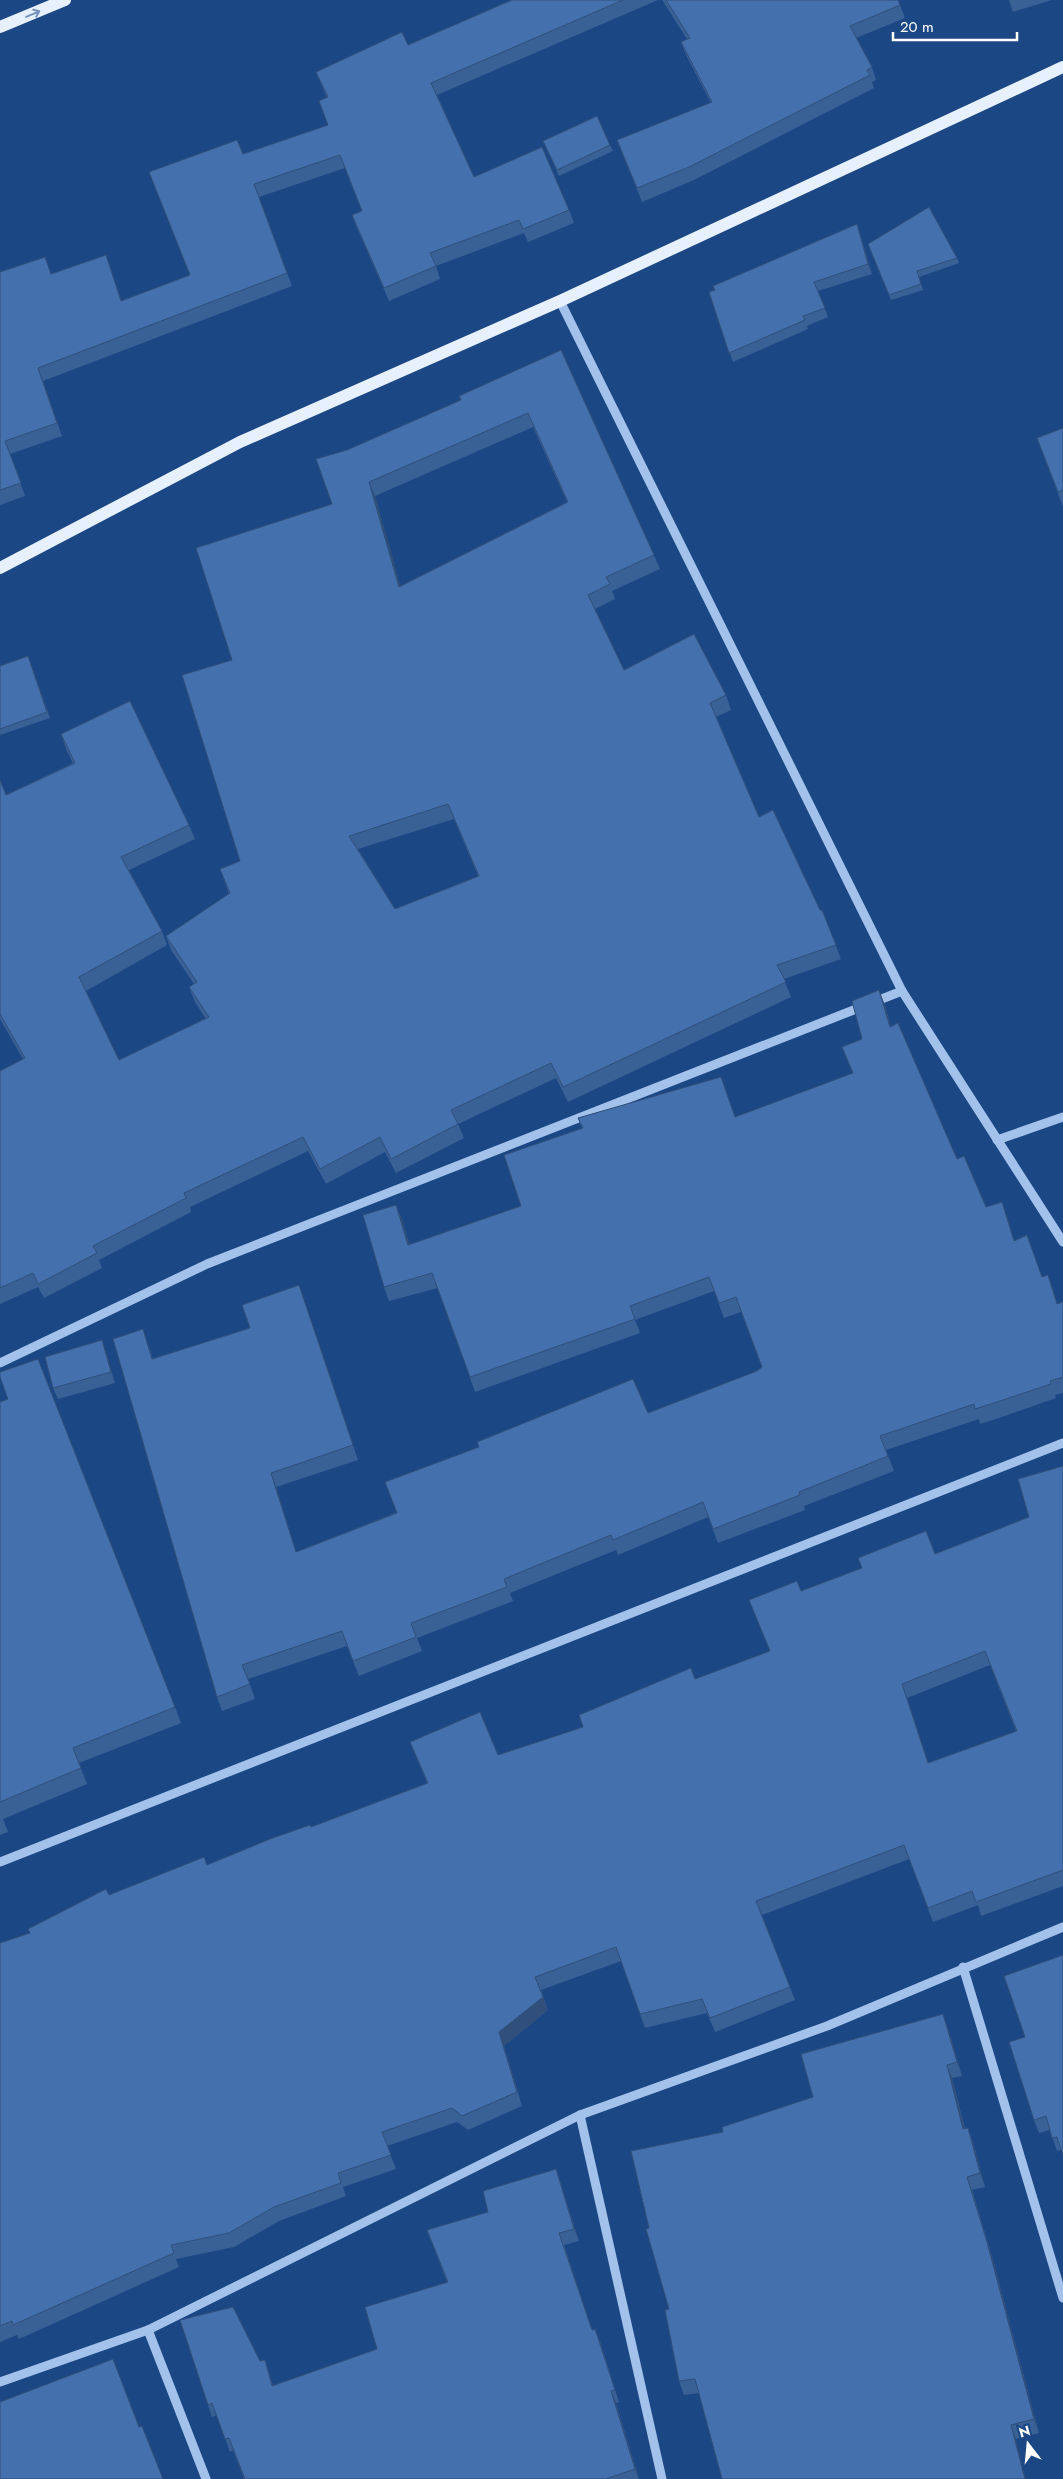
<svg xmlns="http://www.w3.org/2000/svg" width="1063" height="2479" font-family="Jost,sans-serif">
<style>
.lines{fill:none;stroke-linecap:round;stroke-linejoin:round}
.minor{stroke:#a3c2eb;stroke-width:9}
.major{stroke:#e7f0ff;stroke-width:12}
.wall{fill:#3a6196;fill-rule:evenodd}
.shaded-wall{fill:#304f7a}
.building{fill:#4471ae;stroke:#304f7a;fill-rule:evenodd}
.oneway{stroke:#7793bc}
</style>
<rect width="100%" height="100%" fill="#1c4785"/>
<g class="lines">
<g class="minor">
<path d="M560 301 902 991 1063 1242"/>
<path d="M997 1140 1063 1117"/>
<path d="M0 1363 207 1264 902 991"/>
<path d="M0 1862 1063 1443"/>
<path d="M963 1967 1063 2298"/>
<path d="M580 2115 662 2479"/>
<path d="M148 2330 206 2479"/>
<path d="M0 2382 148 2330 580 2115 827 2026 1063 1927"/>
</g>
<g class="major">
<path d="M0 27 65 0"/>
<path d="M0 568 240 442 560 301 1063 67"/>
</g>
</g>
<g class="wall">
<path d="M512 0H658L437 95 474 177 569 210 574 223 528 242 524 233 436 266 440 279 389 301 357 228 352 215 362 211 345 168 259 197 292 286 43 381 62 436 10 454 25 496 0 505V272L51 274 111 269 121 301 190 275 149 172 243 154 328 125 327 98 316 72 408 45Z"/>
<path d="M662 0H898L905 18 856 38 872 67 876 80 872 82 874 88 694 180 642 202 617 140 711 103 686 55 681 42 687 39Z"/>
<path d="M1009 0H1052L1013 12Z"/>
<path d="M543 141 610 145 613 151 559 176Z"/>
<path d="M857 224 872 274 818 291 828 317 807 326 808 329 733 362 709 292Z"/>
<path d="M870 250 957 258 959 263 919 277 923 290 891 300Z"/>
<path d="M561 350 654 555 660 569 612 591 615 599 595 609 624 670 726 695 731 710 716 717 759 817 820 910H822L841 959 784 979 791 997 568 1102 556 1078 458 1124 464 1138 396 1173 385 1152 326 1184 308 1151 190 1207 191 1212 99 1260 102 1268 44 1298 38 1287 0 1304V1071L23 1059 0 1019V780L6 795 73 763 66 749 61 734 189 825 195 839 129 870 162 931 167 945 86 991 119 1060 206 1019 195 1002 189 987 194 984 171 950 166 936 229 894 220 869 240 861 232 660 332 504 347 450 461 400ZM533 427 567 502 400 586 375 496ZM454 819 478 876 395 909 358 849Z"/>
<path d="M1063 428V507L1037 438Z"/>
<path d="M28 656 50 718 0 735V666Z"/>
<path d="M885 1005 891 1027 957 1159 986 1207 1002 1202 1014 1240 1042 1277 1048 1275 1057 1303 1063 1302V1393L1055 1395 1056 1398 999 1418 980 1424 979 1419 886 1450 894 1471 804 1506 805 1510 718 1543 708 1517 618 1555 616 1550 510 1593 513 1601 417 1638 422 1651 359 1676 347 1646 248 1679 255 1699 222 1711 217 1697 148 1344 153 1359 250 1328 299 1285 358 1460 276 1487 296 1552 648 1413 757 1371 762 1367 741 1312 724 1318 714 1291 635 1320 640 1333 475 1392 438 1288 389 1301 384 1287 402 1219 409 1245 521 1206 582 1128 578 1118 721 1077 735 1117 853 1074 842 1047 862 1039Z"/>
<path d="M102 1340 115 1383 58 1399 53 1388Z"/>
<path d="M0 1402 175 1707 181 1723 79 1763 87 1784 3 1819 8 1832 0 1835Z"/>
<path d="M1063 1466V1886L981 1916 978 1905 933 1922 909 1859 762 1915 795 2000 715 2032 707 2013 645 2028 621 1961 541 1990 548 2010 504 2046 522 2106 468 2130 457 2122 387 2146 396 2169 343 2187 346 2196 279 2221 234 2247 176 2259 179 2267 19 2339 17 2335 0 2342V1943L30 1934 109 1895 207 1865 311 1827 427 1783 410 1742 498 1755 583 1727 695 1679 770 1651 749 1600 801 1591 935 1554 1029 1517ZM990 1665 1016 1731 928 1763 907 1698Z"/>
<path d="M1063 1955 1061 2150 1057 2151 1050 2130 1039 2133 1034 2120 1025 2037Z"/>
<path d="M948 2028 962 2076 952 2078 965 2129 968 2128 973 2142 985 2187 972 2190 992 2256 1039 2433 1016 2439 699 2393 684 2395 679 2381 669 2309 649 2228 723 2132 813 2097Z"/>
<path d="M556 2169 579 2241 564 2245 592 2330 600 2341 619 2402 616 2403 639 2479H244L233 2450 230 2452 217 2415 212 2417 208 2405 265 2360 269 2372 273 2386 377 2349 447 2282 427 2230 488 2212Z"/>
</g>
<g class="shaded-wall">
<path d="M857 224 872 274 868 264Z"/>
<path d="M106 255 111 269 126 314 121 301Z"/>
<path d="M369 482 375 496 405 601 399 587Z"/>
<path d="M879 990 885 1005 895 1042 890 1027Z"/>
<path d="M1002 1202 1007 1217 1019 1255 1014 1241Z"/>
<path d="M396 1205 402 1219 414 1259 408 1245Z"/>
<path d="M102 1340 106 1352 115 1383 111 1372Z"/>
<path d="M271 1473 276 1487 301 1567 296 1552Z"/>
<path d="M902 1684 907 1698 933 1777 928 1763Z"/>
<path d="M543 1997 548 2010 504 2046 522 2106 499 2032Z"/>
<path d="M943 2014 948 2028 962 2076 957 2062Z"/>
<path d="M947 2065 952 2078 968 2143 963 2129Z"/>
<path d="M968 2128 973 2142 985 2187 980 2173Z"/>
<path d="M556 2169 560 2181 579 2241 574 2229Z"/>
<path d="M967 2177 992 2256 1039 2433 1034 2419Z"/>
<path d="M595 2329 600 2341 619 2402 615 2390Z"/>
<path d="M265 2360 269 2372 276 2398 272 2386Z"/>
<path d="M611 2391 616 2403 639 2479 635 2469Z"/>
<path d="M1011 2425 1016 2439 1026 2479H1025Z"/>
</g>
<g class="building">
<path d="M512 0H623L431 83 474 177 542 147 569 210 523 229 519 220 430 253 436 266 384 288 352 215 362 211 340 155 254 184 287 273 38 368 57 423 5 441 21 483 0 490V272L45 257 51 274 106 255 121 301 190 275 149 172 237 140 243 154 328 125 319 101 328 97 316 72 402 32 408 45Z"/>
<path d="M666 0H898L900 5 850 26 872 67 867 70 870 75 689 167 637 188 617 140 712 102 681 42 690 38Z"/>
<path d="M597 116 610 145 557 170 543 141Z"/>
<path d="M929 207 957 258 917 271 921 284 889 295 868 244Z"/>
<path d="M857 224 868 264 814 282 825 308 803 316 805 320 729 353 709 292 715 290 713 286Z"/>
<path d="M561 350 654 555 606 577 610 584 588 595 624 670 694 634 726 695 710 703 759 817 773 810 820 910H822L836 945 777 965 786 982 563 1087 551 1063 451 1110 458 1124 391 1159 380 1137 320 1169 303 1137 184 1193 186 1198 93 1246 97 1253 38 1284 33 1273 0 1288V1071L25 1058 0 1014V780L6 795 75 763 61 734 130 701 189 825 121 857 162 931 79 977 119 1060 209 1017 189 987 197 982 166 936 230 893 220 869 240 861 182 675 232 660 196 548 332 504 316 459 347 450 461 400 459 396ZM528 413 568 502 399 587 369 482ZM448 804 479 876 395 909 349 836Z"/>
<path d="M1063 428V490L1058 492 1037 438Z"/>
<path d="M28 656 47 712 0 729V666Z"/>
<path d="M879 990 890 1027 898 1023 957 1159 964 1156 986 1207 1002 1202 1014 1241 1027 1235 1042 1277 1048 1275 1057 1304 1063 1302V1377L1050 1381 1051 1384 994 1403 975 1409 974 1404 880 1436 888 1456 799 1492 800 1495 713 1529 703 1502 613 1540 611 1535 504 1579 507 1587 411 1623 416 1637 353 1661 342 1631 242 1665 250 1684 217 1697 113 1339 143 1329 152 1359 250 1328 242 1305 299 1285 353 1445 271 1473 296 1552 397 1513 385 1482 479 1447 477 1442 633 1379 648 1413 757 1371 762 1367 736 1297 719 1303 709 1277 630 1306 635 1319 470 1377 432 1273 384 1287 363 1215 396 1205 408 1245 521 1206 504 1155 583 1128 578 1118 721 1077 735 1117 853 1073 842 1047 862 1039 852 1001Z"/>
<path d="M102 1340 111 1372 53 1388 45 1357Z"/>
<path d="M38 1359 175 1707 73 1748 81 1768 0 1802V1402L8 1399 0 1377V1372Z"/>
<path d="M1063 1466V1870L976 1902 972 1891 928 1908 904 1845 756 1901 790 1987 710 2018 702 1999 640 2014 616 1947 535 1977 543 1997 499 2032 517 2092 462 2116 452 2108 382 2132 391 2155 338 2173 341 2183 274 2207 229 2233 171 2245 174 2253 13 2325 12 2321 0 2326V1943L30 1933 28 1929 106 1889 109 1895 204 1857 207 1865 270 1839 310 1825 311 1827 428 1783 410 1742 480 1712 498 1755 583 1727 579 1715 691 1668 695 1679 770 1651 749 1600 797 1581 801 1591 862 1568 858 1558 926 1531 935 1554 1029 1517 1018 1479ZM985 1651 1017 1731 928 1763 902 1684Z"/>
<path d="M1063 1955V2155L1057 2137 1052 2138 1046 2116 1034 2120 1009 2042 1025 2037 1004 1976Z"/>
<path d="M943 2014 957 2062 947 2065 963 2129 968 2128 980 2173 967 2177 987 2242 1034 2419 1011 2425 1025 2479H722L695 2379 679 2381 665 2310 669 2309 646 2229 649 2228 631 2151 723 2132 722 2127 813 2097 801 2054Z"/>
<path d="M556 2169 574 2229 559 2233 592 2330 595 2329 615 2390 611 2391 635 2469 606 2479H245L229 2438 225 2439 212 2403 208 2405 180 2320 233 2307 260 2361 265 2360 272 2386 377 2349 365 2307 448 2282 427 2230 488 2212 483 2191Z"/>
<path d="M113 2359 139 2427 142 2426 163 2479H0V2402Z"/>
</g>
<defs><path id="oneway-shaft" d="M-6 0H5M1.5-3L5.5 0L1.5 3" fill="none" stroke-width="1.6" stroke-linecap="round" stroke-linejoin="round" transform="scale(1.25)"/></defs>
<use class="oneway" href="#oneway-shaft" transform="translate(33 14) rotate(-23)"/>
<g transform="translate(1028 2444) rotate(344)" stroke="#1c4785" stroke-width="4" paint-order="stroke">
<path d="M0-4L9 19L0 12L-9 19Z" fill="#ffffff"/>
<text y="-8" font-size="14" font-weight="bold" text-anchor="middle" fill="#ffffff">N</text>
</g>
<path d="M893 32v8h124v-8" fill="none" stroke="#ffffff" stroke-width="2.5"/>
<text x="900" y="32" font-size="15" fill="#ffffff" stroke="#1c4785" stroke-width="4" paint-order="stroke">20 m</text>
</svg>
